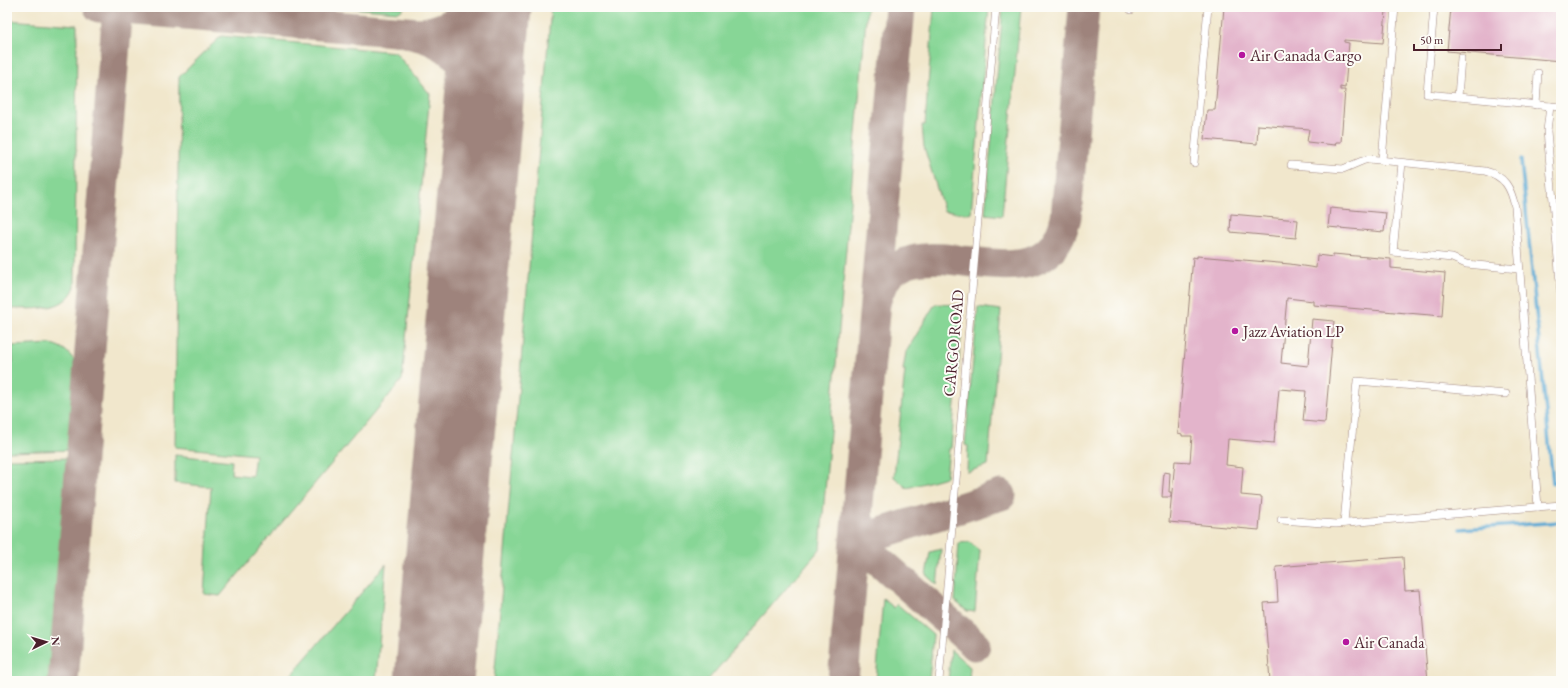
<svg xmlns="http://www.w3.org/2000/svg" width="1568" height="688" font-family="'EB Garamond',serif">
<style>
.green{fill:#87d696;stroke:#687a60}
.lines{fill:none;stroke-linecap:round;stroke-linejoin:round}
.stream{stroke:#5aa9d4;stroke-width:3.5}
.taxiway{stroke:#9e837c;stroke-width:31}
.runway{stroke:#9e837c;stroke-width:79}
.building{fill:#e3b4cb}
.service-casing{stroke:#9e837c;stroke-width:8}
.service{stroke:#fff;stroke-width:7}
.poi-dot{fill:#b5179e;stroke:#fdfcf7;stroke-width:1.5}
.labels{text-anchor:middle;stroke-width:4;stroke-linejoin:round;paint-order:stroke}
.poi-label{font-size:16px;fill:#4a1f2b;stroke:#fdfcf7;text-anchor:start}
.street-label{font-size:16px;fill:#4a1f2b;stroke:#fdfcf7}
</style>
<rect width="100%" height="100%" fill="#fdfcf7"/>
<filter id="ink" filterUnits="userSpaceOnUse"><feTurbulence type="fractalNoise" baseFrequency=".025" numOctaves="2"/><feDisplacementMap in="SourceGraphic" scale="8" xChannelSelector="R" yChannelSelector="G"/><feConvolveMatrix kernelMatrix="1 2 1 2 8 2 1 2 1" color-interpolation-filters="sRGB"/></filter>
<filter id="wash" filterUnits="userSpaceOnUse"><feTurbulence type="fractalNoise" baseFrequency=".012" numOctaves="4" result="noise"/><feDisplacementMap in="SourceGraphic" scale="16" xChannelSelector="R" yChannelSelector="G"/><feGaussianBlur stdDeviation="0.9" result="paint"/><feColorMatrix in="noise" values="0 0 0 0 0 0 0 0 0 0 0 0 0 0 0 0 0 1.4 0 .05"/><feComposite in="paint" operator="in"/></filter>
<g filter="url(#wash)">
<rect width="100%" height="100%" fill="#f1e7cc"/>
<g class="green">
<path d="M336 7H405L399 12Z"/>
<path d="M551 7H867L820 549 707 681H494Z"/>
<path d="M934 7H989L971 214 944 211 924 147 922 125H925Z"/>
<path d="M1003 7H1021L1002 216 985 214Z"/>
<path d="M7 20 77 25 75 287C64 313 34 308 10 309L9 297H7Z"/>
<path d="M221 36 395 52 430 94 402 380 220 596 204 594 211 487 175 483V455L232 461 231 474 252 476 255 455 175 447 179 77Z"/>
<path d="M935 304 962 305 963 315 951 448 949 449 946 477 907 488 894 477 905 370H903L906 352Z"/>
<path d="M978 307 1001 310 988 465 967 472 968 446 965 445Z"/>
<path d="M51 344C63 347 69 352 75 362V450L7 452V363L13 362 12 346Z"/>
<path d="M75 458 73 681H7V459Z"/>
<path d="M969 542 980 551 975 612 967 611 955 601 959 543Z"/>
<path d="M941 549 937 585 926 575 930 552Z"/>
<path d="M386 564 376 681H286Z"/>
<path d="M883 598 894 608 897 604 933 635 929 681H876Z"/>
<path d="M951 650 970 667 969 681H948Z"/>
</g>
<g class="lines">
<g class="stream">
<path d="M1521 160 1553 483"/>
<path d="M1460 529 1561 522"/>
</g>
<g class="taxiway">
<path d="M99 7 419 33C441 32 458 22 474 7"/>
<path d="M411 34C444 40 472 62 478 96 481 111 480 127 480 142"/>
<path d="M876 300C903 201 1042 325 1066 217L1084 7"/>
<path d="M858 519 865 543 874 556 975 645"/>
<path d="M856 563 868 543 881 533 1001 495"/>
<path d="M63 681 118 7"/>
<path d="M843 681 900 7"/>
</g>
<path class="runway" d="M434 681 492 7"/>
</g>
<g id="blocks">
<g class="building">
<path d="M1224 7H1347L1386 11 1383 43 1344 40V42L1349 43 1345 88 1340 87V90H1345L1341 142H1336L1335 145 1307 142 1309 129 1258 125 1257 144 1204 139 1207 110H1215Z"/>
<path d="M1451 7 1561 8V61L1447 51Z"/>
<path d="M1330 208 1386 213 1384 232 1328 227Z"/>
<path d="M1231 214 1298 220 1296 238 1230 232Z"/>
<path d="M1333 254 1391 259V268L1445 273 1442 316 1313 305V301L1287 298 1281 363 1308 366 1312 319 1334 321 1325 423 1303 421 1306 391 1279 389 1274 443 1228 439 1226 465 1243 467 1241 495 1262 497 1259 530 1169 522 1175 461 1190 462 1192 436H1182V434L1178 433 1193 257 1197 258V256L1290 264 1316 268 1317 255 1333 257Z"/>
<path d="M1164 472 1170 473 1169 492H1171V497H1162Z"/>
<path d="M1403 557 1405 591 1420 590 1428 681H1270L1264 603 1278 602 1276 567Z"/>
</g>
</g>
</g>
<g filter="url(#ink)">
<use href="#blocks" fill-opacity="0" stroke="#9e837c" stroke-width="1"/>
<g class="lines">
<g class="service-casing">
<g id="service">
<path d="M1434 7 1427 94 1561 107"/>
<path d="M1131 10V7"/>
<path d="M1458 97 1461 58"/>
<path d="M1536 105 1538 73"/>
<path d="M1550 106 1547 131 1561 294"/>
<path d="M1382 160 1395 7"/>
<path d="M1194 163 1208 7"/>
<path d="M1402 163 1393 252 1452 258 1466 264 1519 269"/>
<path d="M1291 165 1343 169 1362 161 1369 159 1485 171C1505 176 1511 188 1515 207L1538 507"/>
<path d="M1281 520 1336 524 1561 505"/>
<path d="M1344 523 1357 381 1506 394"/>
<path d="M939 681 996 7"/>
</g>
</g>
<use href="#service" class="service"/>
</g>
</g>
<g class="poi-dot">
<circle cx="1242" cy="55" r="4"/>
<circle cx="1235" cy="331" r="4"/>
<circle cx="1346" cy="642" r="4"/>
</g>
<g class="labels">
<g class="poi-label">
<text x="1250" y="61">Air Canada Cargo</text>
<text x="1243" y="337">Jazz Aviation LP</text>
<text x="1354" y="648">Air Canada</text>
</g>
<g class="street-label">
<text transform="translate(953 343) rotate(-85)" y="6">CARGO ROAD</text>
</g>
</g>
<rect width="1568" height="688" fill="none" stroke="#fdfcf7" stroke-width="24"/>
<g transform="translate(46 642) rotate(85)" stroke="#fdfcf7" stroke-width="3" paint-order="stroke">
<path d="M0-3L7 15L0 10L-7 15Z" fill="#4a1f2b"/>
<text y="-6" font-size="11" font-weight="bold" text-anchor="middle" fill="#4a1f2b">N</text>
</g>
<path d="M1414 44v6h87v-6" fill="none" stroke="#4a1f2b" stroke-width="2"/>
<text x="1420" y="44" font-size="12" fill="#4a1f2b" stroke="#fdfcf7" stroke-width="3" paint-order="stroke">50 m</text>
</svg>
